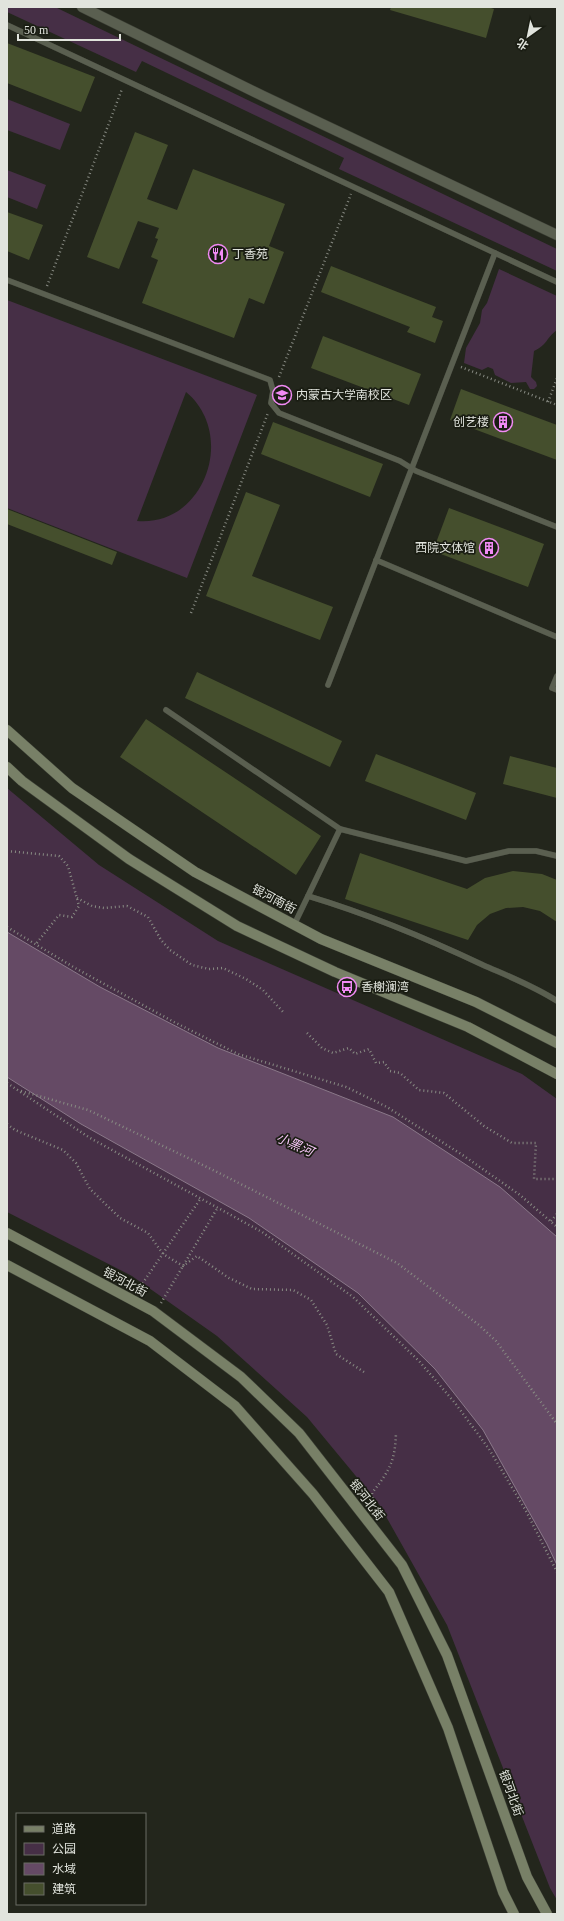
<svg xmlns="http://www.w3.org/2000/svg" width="564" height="1921" font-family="'Times New Roman','Noto Sans SC',serif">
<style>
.green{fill:#462f46;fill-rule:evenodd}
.water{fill:#654a65;stroke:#8a7889}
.building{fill:#454f2d}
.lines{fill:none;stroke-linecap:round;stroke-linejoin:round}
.service-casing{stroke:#3e4137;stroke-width:6}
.minor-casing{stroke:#3e4137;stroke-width:11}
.secondary-casing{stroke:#3e4137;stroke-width:11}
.path{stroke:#888b83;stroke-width:2.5;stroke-dasharray:1 3;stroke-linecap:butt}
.service{stroke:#5a5f50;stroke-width:5.5}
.minor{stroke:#5a5f50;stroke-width:10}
.secondary{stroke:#788067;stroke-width:10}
.labels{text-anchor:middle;stroke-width:3.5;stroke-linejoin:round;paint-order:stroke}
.poi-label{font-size:12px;fill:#e1e4dd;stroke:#1a1d13;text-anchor:start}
.street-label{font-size:12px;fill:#e1e4dd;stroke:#1a1d13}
.water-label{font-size:13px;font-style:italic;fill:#f7c7f8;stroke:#1a1d13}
</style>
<rect width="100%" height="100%" fill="#23261c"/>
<g class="green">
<path d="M7 7H55L557 249V271L339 169 344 158 142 61 136 72 7 12Z"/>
<path d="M7 99 70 124 60 150 7 130Z"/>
<path d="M7 170 46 185 37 209 7 197Z"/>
<path d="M499 269 557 296V330C546 338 548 344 534 351L531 377 536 382 537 386 534 389H530L526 382 511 383 495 375 493 369 488 367 482 370 464 363 466 348 480 323 482 310 487 303Z"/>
<path d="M7 300 257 395 187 578 7 508ZM186 392C237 434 205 527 137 521Z"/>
<path d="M7 788 99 865 218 941 522 1074 557 1099V1900L550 1888 447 1625 379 1504 307 1417 217 1336 132 1276 7 1212Z"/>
</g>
<path class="water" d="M7 932 100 987 218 1048 393 1117 500 1187 557 1237V1565L547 1544 483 1430 435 1369 358 1293 249 1218 81 1124 7 1077Z"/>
<g class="building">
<path d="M391 7H488L494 9 486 38 390 10Z"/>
<path d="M7 43 95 77 81 112 7 83Z"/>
<path d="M135 132 168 145 147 199 177 210 193 169 285 204 269 246 284 252 264 304 249 298 234 338 142 303 158 260 151 257 158 239 155 238 159 228 138 221 119 269 87 257Z"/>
<path d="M7 212 43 225 29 260 7 251Z"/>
<path d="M331 266 436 307 432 317 443 321 435 343 407 332 410 327 321 292Z"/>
<path d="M323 336 421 374 409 405 311 368Z"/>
<path d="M461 389 557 425V460L450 420Z"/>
<path d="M273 422 383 464 370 497 261 454Z"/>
<path d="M246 492 280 505 252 576 333 607 320 640 206 596Z"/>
<path d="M449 508 544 544 528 587 433 551Z"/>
<path d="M7 509 117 552 112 565 7 524Z"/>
<path d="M197 672 342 741 330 767 185 698Z"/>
<path d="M146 719 321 836 296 875 120 757Z"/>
<path d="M376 754 476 793 466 820 365 781Z"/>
<path d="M510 756 557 768V798L503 784Z"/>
<path d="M360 853 467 889 485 878 513 871 542 874 557 880V922L540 911 523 907 506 908 490 914 477 925 468 940 345 899Z"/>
</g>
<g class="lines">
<g class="service-casing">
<g id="service">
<path d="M7 25 557 282"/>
<path d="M7 280 270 380 273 391 271 403 279 413 400 461 416 471 557 527"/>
<path d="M376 560 557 637"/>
<path d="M557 676 552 688 557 690"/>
<path d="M328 685 495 253"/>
<path d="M166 710 340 829"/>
<path d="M308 896 340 829 466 861 509 851H536L557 856"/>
<path d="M294 925 308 896C368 914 426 938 483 965 508 976 534 986 557 1001"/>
</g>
</g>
<g class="minor-casing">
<path id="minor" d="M82 7 263 96 557 235"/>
</g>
<g class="secondary-casing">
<g id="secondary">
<path d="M7 730 72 788 195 872 321 939 476 1002 557 1043"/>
<path d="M7 767 22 781 129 859 237 926 335 972 468 1027 557 1074"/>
<path d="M7 1233 153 1311 241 1377 299 1433 402 1565 447 1655 527 1877 547 1914"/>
<path d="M7 1265 150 1341 235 1406 313 1494 389 1592 448 1728 503 1892 514 1914"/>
</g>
</g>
<g class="path">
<path d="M47 286 122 89"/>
<path d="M461 367 557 405"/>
<path d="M279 377 351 194"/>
<path d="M548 402 557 378"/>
<path d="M191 613 268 413"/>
<path d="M7 851 59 856 68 866 79 906 72 917 59 915 36 944"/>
<path d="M77 898 92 906 104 908 127 906 148 917 161 940 170 950 192 965 209 969 223 968 246 979 263 990 284 1013"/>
<path d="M7 927 75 968 174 1022 238 1054 346 1087 387 1107 464 1156 520 1195 557 1227"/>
<path d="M307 1033 322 1048 333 1053 349 1048 355 1054 369 1049 376 1063 384 1062 390 1071 400 1073 419 1090 444 1093 484 1126 512 1143H536L534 1179H557"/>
<path d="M7 1083 90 1138 262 1232 353 1297 419 1361 455 1403 489 1449 526 1511 557 1572"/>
<path d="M21 1091 88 1110 211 1169 397 1263 479 1325 496 1341 557 1424"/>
<path d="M7 1124 15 1130 63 1150 76 1163 90 1189 120 1218 148 1233 163 1254 183 1266 197 1256 229 1278 252 1289 293 1290 311 1300 327 1325 336 1354 364 1372"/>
<path d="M551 1221 557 1214"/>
<path d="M138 1290 201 1198"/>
<path d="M161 1303 218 1207"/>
<path d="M373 1502 372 1493C390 1470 395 1461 396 1433"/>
</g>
<use href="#service" class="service"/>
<use href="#minor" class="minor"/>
<use href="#secondary" class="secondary"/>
</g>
<defs>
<g id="restaurant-ring" transform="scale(1)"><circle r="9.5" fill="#1a1d13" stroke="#f18af4" stroke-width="1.5"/><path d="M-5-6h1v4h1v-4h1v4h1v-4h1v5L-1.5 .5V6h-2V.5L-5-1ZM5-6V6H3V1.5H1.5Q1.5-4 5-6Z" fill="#f18af4"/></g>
<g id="university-ring" transform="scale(1)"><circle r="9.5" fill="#1a1d13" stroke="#f18af4" stroke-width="1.5"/><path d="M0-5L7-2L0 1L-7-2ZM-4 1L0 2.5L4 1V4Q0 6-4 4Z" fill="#f18af4"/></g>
<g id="building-ring" transform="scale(1)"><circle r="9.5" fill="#1a1d13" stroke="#f18af4" stroke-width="1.5"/><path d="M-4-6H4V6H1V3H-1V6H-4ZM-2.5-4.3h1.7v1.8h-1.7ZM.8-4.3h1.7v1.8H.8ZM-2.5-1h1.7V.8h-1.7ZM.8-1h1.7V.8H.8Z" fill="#f18af4"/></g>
<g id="bus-ring" transform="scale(1)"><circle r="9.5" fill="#1a1d13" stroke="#f18af4" stroke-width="1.5"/><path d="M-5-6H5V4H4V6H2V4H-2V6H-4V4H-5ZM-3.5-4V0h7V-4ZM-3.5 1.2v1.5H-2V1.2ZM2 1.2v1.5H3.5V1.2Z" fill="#f18af4"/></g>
</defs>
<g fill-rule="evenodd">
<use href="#restaurant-ring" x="218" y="254"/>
<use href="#university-ring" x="282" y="395"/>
<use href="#building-ring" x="503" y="422"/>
<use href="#building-ring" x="489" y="548"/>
<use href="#bus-ring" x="347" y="987"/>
</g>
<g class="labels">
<g class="poi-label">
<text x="232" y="258">丁香苑</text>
<text x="296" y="399">内蒙古大学南校区</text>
<text x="489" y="426" text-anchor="end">创艺楼</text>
<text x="475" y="552" text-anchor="end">西院文体馆</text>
<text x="361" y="991">香榭澜湾</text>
</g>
<g class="street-label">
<text transform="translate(274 899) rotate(28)" y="4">银河南街</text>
<text transform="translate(125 1282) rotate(28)" y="4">银河北街</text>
<text transform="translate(367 1500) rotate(52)" y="4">银河北街</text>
<text transform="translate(511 1793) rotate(70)" y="4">银河北街</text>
</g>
<g class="water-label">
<text transform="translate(295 1144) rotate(24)" y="5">小黑河</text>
</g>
</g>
<rect width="564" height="1921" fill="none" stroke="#e1e4dd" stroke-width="16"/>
<rect x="16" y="1813" width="130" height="92" fill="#1a1d13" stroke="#6a6d64"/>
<rect x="24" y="1826" width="20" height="6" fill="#788067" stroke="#6a6d64"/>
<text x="52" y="1833" font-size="12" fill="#e1e4dd">道路</text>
<rect x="24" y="1843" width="20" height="12" fill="#462f46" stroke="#6a6d64"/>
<text x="52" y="1853" font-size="12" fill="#e1e4dd">公园</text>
<rect x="24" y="1863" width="20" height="12" fill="#654a65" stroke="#6a6d64"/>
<text x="52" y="1873" font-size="12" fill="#e1e4dd">水域</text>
<rect x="24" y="1883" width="20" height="12" fill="#454f2d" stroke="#6a6d64"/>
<text x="52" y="1893" font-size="12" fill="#e1e4dd">建筑</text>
<g transform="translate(528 36) rotate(213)" stroke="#1a1d13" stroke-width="3" paint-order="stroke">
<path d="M0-3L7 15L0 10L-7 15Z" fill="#e1e4dd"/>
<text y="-6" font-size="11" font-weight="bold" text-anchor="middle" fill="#e1e4dd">北</text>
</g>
<path d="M18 34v6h102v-6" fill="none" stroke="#e1e4dd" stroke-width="2"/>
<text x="24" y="34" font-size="12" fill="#e1e4dd" stroke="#1a1d13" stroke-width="3" paint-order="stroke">50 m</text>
</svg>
